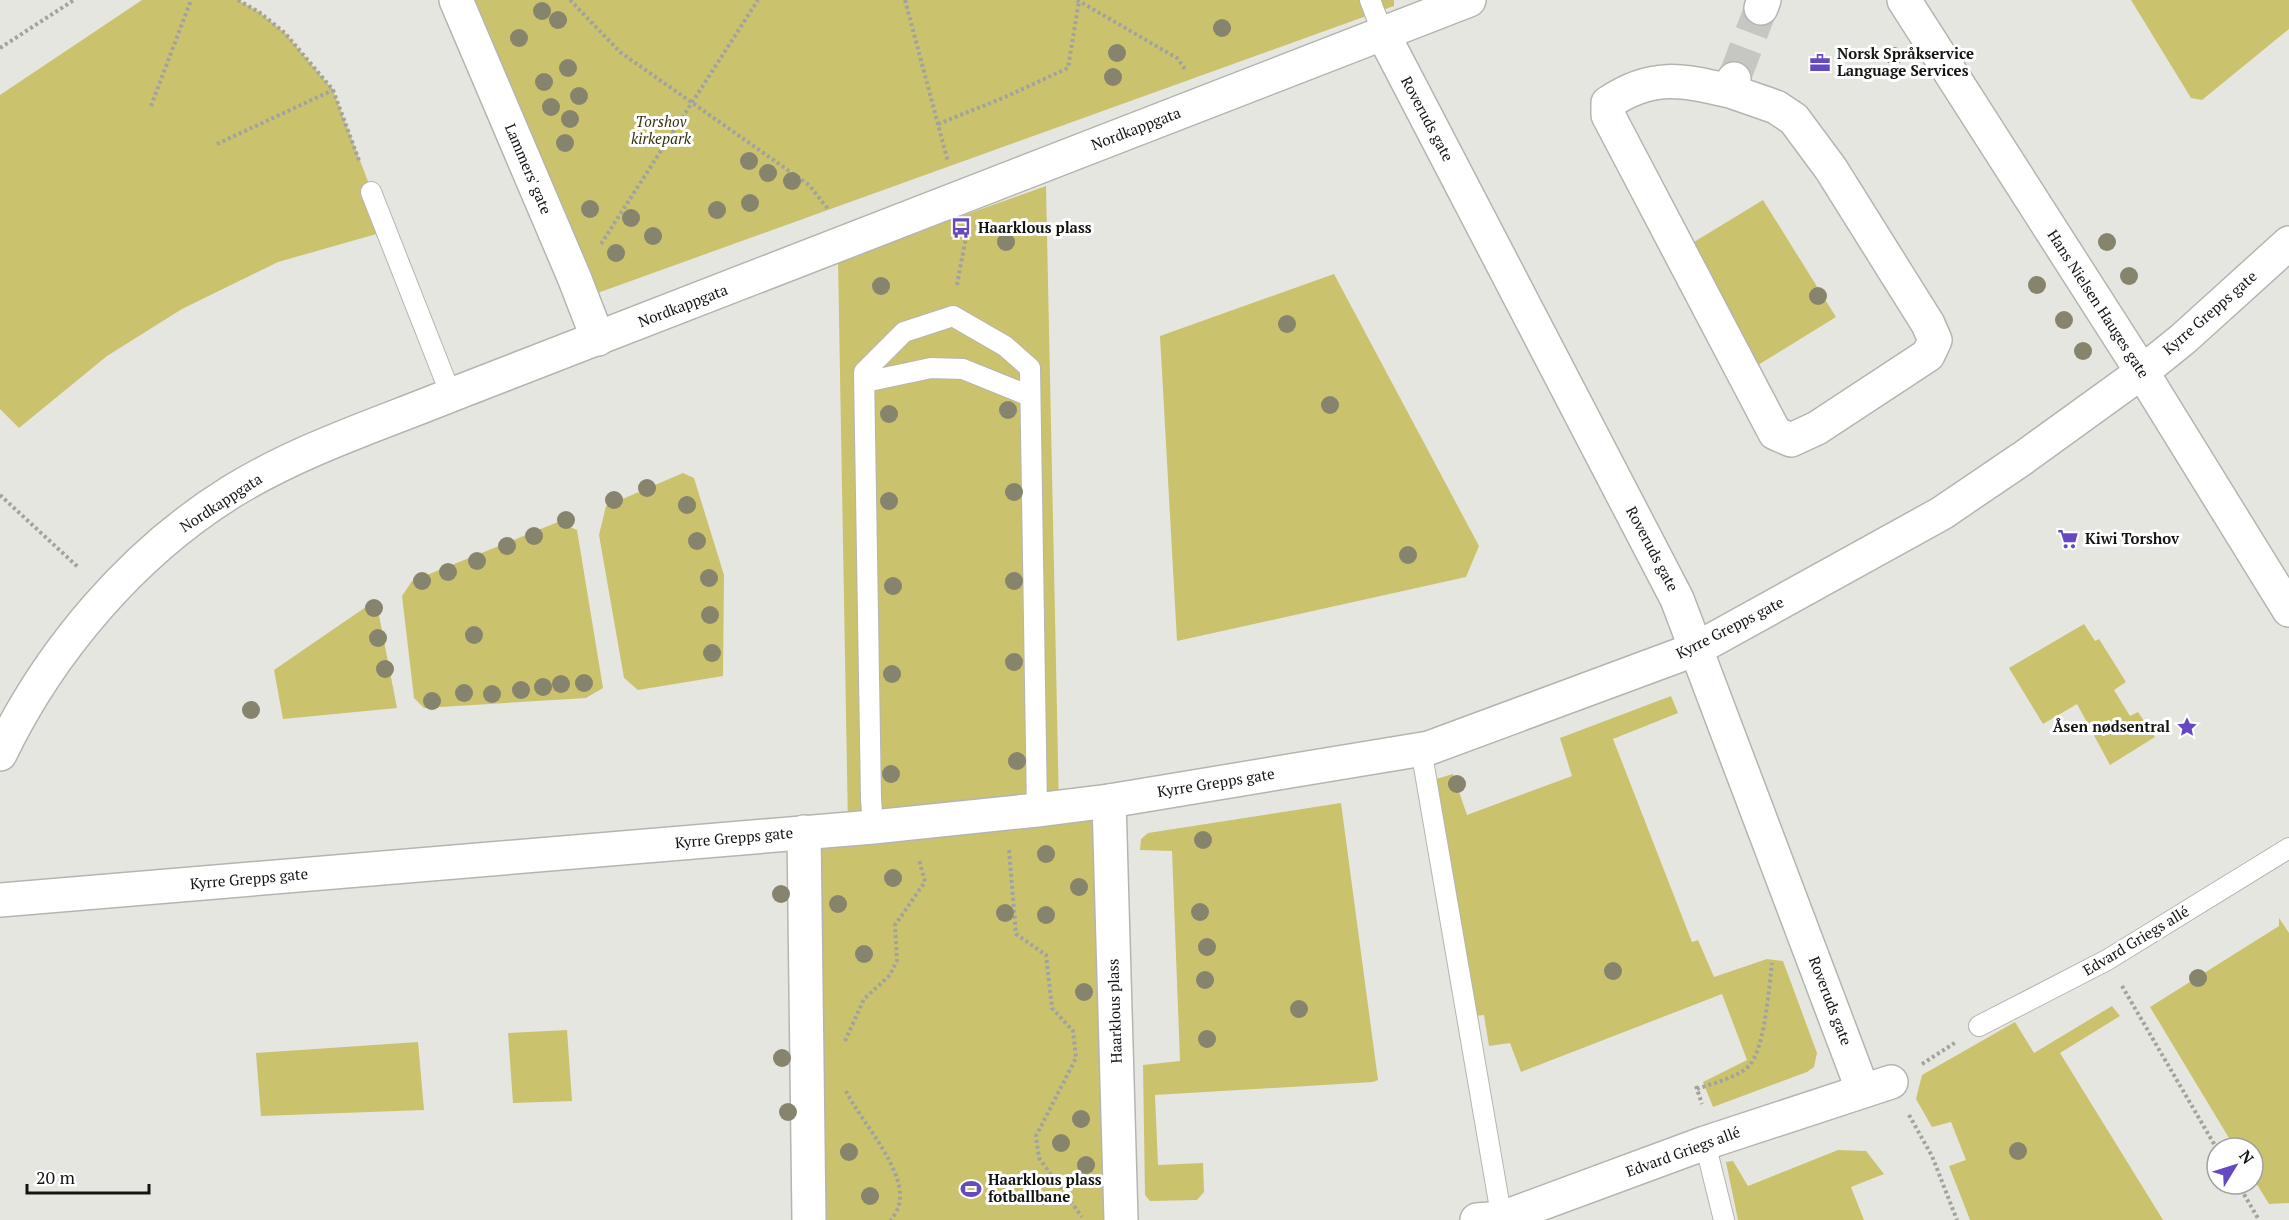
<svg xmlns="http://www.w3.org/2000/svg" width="2289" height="1220" font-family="'PT Serif',serif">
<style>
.green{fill:#cbc26e}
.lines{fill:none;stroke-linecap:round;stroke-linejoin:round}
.street-tunnel{stroke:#c6c6c2;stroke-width:33;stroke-dasharray:33 16;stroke-linecap:butt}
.lane-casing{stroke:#b5b5b0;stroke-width:22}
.street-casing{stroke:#b5b5b0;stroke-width:36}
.secondary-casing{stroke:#b5b5b0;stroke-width:36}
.path{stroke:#a2a29e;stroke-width:4;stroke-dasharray:3 3;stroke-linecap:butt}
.lane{stroke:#fff;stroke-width:20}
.street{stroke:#fff;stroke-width:33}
.secondary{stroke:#fff;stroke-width:33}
.tree{fill:#86846d}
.labels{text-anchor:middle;stroke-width:6;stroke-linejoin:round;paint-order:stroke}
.poi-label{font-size:15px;font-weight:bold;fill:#141413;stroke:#fff;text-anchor:start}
.street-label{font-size:15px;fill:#141413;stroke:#fff}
.park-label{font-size:15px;font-style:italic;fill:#38330e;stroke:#fff}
</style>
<rect width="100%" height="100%" fill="#e6e6e1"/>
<g class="green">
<path d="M142 0H238L259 12 285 33 333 90 387 231 278 262 182 309 107 356 19 428 0 409V95Z"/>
<path d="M459 0H1394V6L592 295Z"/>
<path d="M2131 0H2289V29L2202 100 2191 98Z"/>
<path d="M1046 186 1059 807 1109 801 1128 1220H817L804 832 848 828 838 260Z"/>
<path d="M1763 200 1836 317 1758 365 1694 242Z"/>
<path d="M1334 274 1479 546 1466 577 1177 641 1160 336Z"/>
<path d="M683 473 694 478 724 575 723 676 638 690 624 678 599 535 606 506Z"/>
<path d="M558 522 577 530 603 688 586 698 424 708 414 698 402 596 412 581Z"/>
<path d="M376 600 397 708 283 719 274 670Z"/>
<path d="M2084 624 2095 641 2099 639 2126 682 2114 690 2130 716 2138 712 2155 737 2110 765 2077 704 2043 724 2009 668Z"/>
<path d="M1671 696 1678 713 1613 739 1692 942 1698 940 1714 977 1767 959 1783 961 1817 1053 1814 1067 1807 1072 1713 1107 1703 1082 1747 1060 1722 994 1521 1072 1510 1043 1489 1046 1484 1015 1474 1016 1436 779 1453 774 1467 815 1572 776 1560 738Z"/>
<path d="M1341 803 1378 1080 1373 1082 1155 1095 1158 1165 1203 1163 1204 1192 1197 1200 1150 1201 1145 1195 1143 1065 1180 1061 1172 851 1140 850 1141 839 1148 833Z"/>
<path d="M2279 918 2289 933V1203L2269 1204 2253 1178V1148H2235L2150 1007 2279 926Z"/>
<path d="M2112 1006 2120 1016 2060 1053 2163 1220H1970L1949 1166 1966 1160 1951 1122 1932 1127 1916 1099 1922 1075 2015 1022 2034 1053Z"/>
<path d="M567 1030 572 1101 513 1103 508 1033Z"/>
<path d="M418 1042 424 1110 261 1116 256 1053Z"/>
<path d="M1838 1150 1866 1151 1884 1174 1851 1187 1864 1220H1738L1726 1162 1733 1161 1748 1186Z"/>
</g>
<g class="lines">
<path class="street-tunnel" d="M1734 79 1761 8"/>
<g class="lane-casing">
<g id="lane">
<path d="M1370 0 1383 34"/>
<path d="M371 192 451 395"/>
<path d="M865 382 931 368 963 369 1030 396"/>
<path d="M1421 749 1502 1220"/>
<path d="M873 827 871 799 864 372 904 332 953 316 1005 346 1030 368 1037 810"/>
<path d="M1979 1026 2107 960 2289 848"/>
<path d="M1705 1143 1724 1220"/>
</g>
</g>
<g class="street-casing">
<g id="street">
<path d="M456 0 574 277 598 339"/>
<path d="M1761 8 1764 0"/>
<path d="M1383 34 1677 599 1863 1091"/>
<path d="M1730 91C1682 80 1652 73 1608 103V115L1775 433 1791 440 1817 428 1928 355 1935 340 1928 324 1831 169 1794 119 1776 107 1730 91 1734 79"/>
<path d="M0 754C50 650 133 553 231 492 299 450 377 425 451 395L1469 0"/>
<path d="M1109 801 1121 1220"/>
<path d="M804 832 809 1220"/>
<path d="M0 900 873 827 1037 810 1109 801 1429 748 1696 649 1942 513 2023 458 2142 372 2183 339 2289 243"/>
<path d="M1477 1220 1502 1218 1705 1143 1891 1082"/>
</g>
</g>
<g class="secondary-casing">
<path id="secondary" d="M1904 0 2142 372 2289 610"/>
</g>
<g class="path">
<path d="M238 0 259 12 285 33 333 90 360 163"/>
<path d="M570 0 620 52 809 185 828 209"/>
<path d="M905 0 948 162"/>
<path d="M1077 0 1177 58 1185 69"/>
<path d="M0 48 74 0"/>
<path d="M151 106 191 0"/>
<path d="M938 124 1003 98 1068 68 1079 1"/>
<path d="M217 144 333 90"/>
<path d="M601 244 758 0"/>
<path d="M957 285 966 237"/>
<path d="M0 495 79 568"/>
<path d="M1009 850 1016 934 1046 955 1052 1008 1073 1031 1076 1058 1036 1136 1039 1158 1082 1217"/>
<path d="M2122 986 2217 1149"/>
<path d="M845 1041 864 999 890 975 897 960 895 925 925 882 919 860"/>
<path d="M1922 1064 1956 1042"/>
<path d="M1696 1086 1702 1104"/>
<path d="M1697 1089C1713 1083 1736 1078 1748 1067 1765 1051 1769 986 1772 963"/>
<path d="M846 1091C860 1121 911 1174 898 1208 897 1212 893 1217 891 1220"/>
<path d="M1909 1115 1932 1156 1957 1220"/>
<path d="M2238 1184 2259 1220"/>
</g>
<use href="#lane" class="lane"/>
<use href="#street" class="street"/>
<use href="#secondary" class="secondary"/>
</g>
<g class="tree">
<circle cx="542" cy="11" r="9"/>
<circle cx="558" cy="20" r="9"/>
<circle cx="1222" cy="28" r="9"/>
<circle cx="519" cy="38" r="9"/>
<circle cx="1117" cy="53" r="9"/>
<circle cx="1894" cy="56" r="9"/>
<circle cx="568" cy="68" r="9"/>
<circle cx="1113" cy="77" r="9"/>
<circle cx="544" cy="82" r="9"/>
<circle cx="579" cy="96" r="9"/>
<circle cx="551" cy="107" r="9"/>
<circle cx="570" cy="119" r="9"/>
<circle cx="565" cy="143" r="9"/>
<circle cx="749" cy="161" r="9"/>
<circle cx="768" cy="173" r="9"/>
<circle cx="792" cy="181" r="9"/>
<circle cx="750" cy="203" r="9"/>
<circle cx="590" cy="209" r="9"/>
<circle cx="717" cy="210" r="9"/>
<circle cx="631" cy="218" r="9"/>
<circle cx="653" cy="236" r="9"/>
<circle cx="1006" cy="242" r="9"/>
<circle cx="2107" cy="242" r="9"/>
<circle cx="616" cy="253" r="9"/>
<circle cx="2129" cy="276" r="9"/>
<circle cx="2037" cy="285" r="9"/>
<circle cx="881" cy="286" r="9"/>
<circle cx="1818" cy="296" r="9"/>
<circle cx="2064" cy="320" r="9"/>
<circle cx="1287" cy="324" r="9"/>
<circle cx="2083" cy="351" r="9"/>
<circle cx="1330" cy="405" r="9"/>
<circle cx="1008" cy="410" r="9"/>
<circle cx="889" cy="414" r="9"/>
<circle cx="647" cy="488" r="9"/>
<circle cx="1014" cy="492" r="9"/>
<circle cx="614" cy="500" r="9"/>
<circle cx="889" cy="501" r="9"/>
<circle cx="687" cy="505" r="9"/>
<circle cx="566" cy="520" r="9"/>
<circle cx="534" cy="536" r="9"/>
<circle cx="697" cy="541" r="9"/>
<circle cx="507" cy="546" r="9"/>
<circle cx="1408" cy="555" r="9"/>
<circle cx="477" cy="561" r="9"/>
<circle cx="448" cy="572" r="9"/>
<circle cx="709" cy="578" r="9"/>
<circle cx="422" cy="581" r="9"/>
<circle cx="1014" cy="581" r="9"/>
<circle cx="893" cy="586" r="9"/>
<circle cx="374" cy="608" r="9"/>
<circle cx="710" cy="615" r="9"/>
<circle cx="474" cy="635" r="9"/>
<circle cx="378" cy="638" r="9"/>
<circle cx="712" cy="653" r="9"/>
<circle cx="1014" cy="662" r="9"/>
<circle cx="385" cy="669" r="9"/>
<circle cx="892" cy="674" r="9"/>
<circle cx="584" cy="683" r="9"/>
<circle cx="561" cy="684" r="9"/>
<circle cx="543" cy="687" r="9"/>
<circle cx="521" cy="690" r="9"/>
<circle cx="464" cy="693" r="9"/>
<circle cx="492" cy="694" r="9"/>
<circle cx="432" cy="701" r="9"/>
<circle cx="251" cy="710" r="9"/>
<circle cx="1017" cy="761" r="9"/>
<circle cx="891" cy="774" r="9"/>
<circle cx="1457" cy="784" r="9"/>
<circle cx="1203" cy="840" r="9"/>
<circle cx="1046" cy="854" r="9"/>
<circle cx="893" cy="878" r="9"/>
<circle cx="1079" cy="887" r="9"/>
<circle cx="781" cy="894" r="9"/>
<circle cx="838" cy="904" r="9"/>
<circle cx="1200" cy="912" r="9"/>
<circle cx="1005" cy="913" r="9"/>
<circle cx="1046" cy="915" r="9"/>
<circle cx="1207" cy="947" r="9"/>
<circle cx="864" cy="954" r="9"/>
<circle cx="1613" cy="971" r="9"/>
<circle cx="2198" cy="978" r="9"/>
<circle cx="1205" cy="980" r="9"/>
<circle cx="1084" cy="992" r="9"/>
<circle cx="1299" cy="1009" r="9"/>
<circle cx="1207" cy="1039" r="9"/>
<circle cx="782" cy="1058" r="9"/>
<circle cx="788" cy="1112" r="9"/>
<circle cx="1081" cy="1119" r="9"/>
<circle cx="1061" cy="1143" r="9"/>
<circle cx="2018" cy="1151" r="9"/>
<circle cx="849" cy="1152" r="9"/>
<circle cx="1086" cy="1165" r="9"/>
<circle cx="870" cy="1196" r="9"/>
</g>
<defs>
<g id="office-bare" transform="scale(1.62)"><path d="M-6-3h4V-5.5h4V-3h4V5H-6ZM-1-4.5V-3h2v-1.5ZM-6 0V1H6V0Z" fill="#6549c2" stroke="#fff" stroke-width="2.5" paint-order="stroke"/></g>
<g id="bus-bare" transform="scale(1.62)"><path d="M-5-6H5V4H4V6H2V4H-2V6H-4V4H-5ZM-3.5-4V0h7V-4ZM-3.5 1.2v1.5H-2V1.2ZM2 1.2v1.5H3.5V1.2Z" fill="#6549c2" stroke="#fff" stroke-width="2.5" paint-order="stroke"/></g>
<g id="supermarket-bare" transform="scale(1.62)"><path d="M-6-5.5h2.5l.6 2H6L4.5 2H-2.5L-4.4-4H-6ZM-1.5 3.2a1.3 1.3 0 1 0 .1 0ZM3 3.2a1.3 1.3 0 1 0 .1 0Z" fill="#6549c2" stroke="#fff" stroke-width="2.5" paint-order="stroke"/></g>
<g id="sight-bare" transform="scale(1.62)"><path d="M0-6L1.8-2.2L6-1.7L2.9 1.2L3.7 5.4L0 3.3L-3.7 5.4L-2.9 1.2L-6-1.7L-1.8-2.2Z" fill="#6549c2" stroke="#fff" stroke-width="2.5" paint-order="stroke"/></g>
<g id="stadium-bare" transform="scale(1.62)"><path d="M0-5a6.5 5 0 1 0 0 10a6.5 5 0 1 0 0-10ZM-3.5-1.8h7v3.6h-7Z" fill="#6549c2" stroke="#fff" stroke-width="2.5" paint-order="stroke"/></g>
</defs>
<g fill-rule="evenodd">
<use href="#office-bare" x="1820" y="63"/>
<use href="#bus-bare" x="961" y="228"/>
<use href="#supermarket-bare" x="2068" y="539"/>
<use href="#sight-bare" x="2187" y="727"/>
<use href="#stadium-bare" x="971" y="1189"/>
</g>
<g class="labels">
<g class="poi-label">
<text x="1837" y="59">Norsk Språkservice<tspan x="1837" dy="17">Language Services</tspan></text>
<text x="978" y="233">Haarklous plass</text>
<text x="2085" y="544">Kiwi Torshov</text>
<text x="2170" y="732" text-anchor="end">Åsen nødsentral</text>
<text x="988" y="1185">Haarklous plass<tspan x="988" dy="17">fotballbane</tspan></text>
</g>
<g class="street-label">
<text transform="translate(1427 119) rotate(62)" y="5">Roveruds gate</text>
<text transform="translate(1136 129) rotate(-21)" y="5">Nordkappgata</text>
<text transform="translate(528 169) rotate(67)" y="5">Lammers' gate</text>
<text transform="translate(2098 304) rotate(57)" y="5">Hans Nielsen Hauges gate</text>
<text transform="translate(683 306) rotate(-21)" y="5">Nordkappgata</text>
<text transform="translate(2210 313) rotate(-41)" y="5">Kyrre Grepps gate</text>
<text transform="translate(221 503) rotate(-33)" y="5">Nordkappgata</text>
<text transform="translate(1652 549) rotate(62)" y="5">Roveruds gate</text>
<text transform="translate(1730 628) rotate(-27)" y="5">Kyrre Grepps gate</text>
<text transform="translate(1216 783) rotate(-9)" y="5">Kyrre Grepps gate</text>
<text transform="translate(734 838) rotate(-5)" y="5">Kyrre Grepps gate</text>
<text transform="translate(249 879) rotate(-5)" y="5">Kyrre Grepps gate</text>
<text transform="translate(2136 941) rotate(-31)" y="5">Edvard Griegs allé</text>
<text transform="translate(1830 1001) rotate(69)" y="5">Roveruds gate</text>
<text transform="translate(1115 1011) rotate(-92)" y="5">Haarklous plass</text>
<text transform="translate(1683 1152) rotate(-20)" y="5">Edvard Griegs allé</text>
</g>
<g class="park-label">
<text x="661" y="127">Torshov<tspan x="661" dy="17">kirkepark</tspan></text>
</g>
</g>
<g transform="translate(2235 1166) rotate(52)"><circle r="28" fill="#ffffff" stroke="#a1a1a1" stroke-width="1.5"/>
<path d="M0-4.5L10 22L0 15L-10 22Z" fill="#6549c2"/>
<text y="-9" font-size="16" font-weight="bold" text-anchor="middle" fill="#141413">N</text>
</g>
<path d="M27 1184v9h122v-9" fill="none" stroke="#141413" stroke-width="3"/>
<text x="36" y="1184" font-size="18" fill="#141413" stroke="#ffffff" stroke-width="4.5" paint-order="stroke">20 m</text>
</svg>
